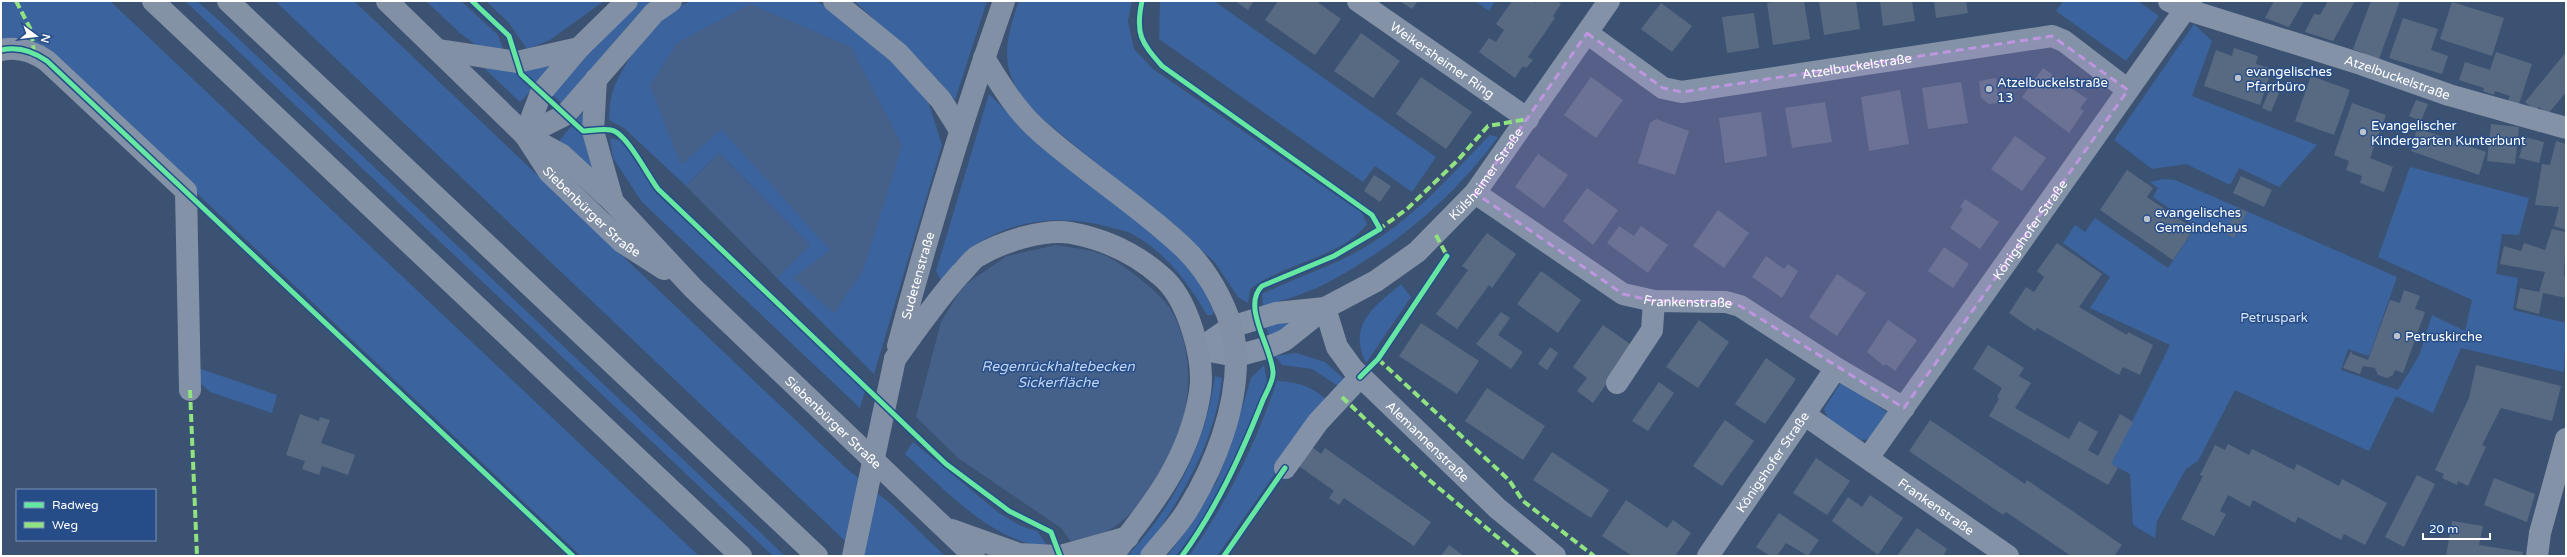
<svg xmlns="http://www.w3.org/2000/svg" width="2567" height="557" font-family="'Varela Round',sans-serif">
<style>
.green{fill:#3b639e}
.water{fill:#456089}
.building{fill:#586a82}
.lines{fill:none;stroke-linecap:round;stroke-linejoin:round}
.minor{stroke:#8392a7;stroke-width:22}
.major{stroke:#8290a5;stroke-width:22}
.highway{stroke:#8392a5;stroke-width:22}
.major-bridge{stroke:#8290a5;stroke-width:22}
.quiet{stroke:#91e382;stroke-width:4;stroke-dasharray:8 4;stroke-linecap:butt}
.cycleway-casing{stroke:#264d88;stroke-width:8}
.cycleway{stroke:#66e7a1;stroke-width:5}
.marked{fill:#bd96df;fill-opacity:0.2;stroke:#bd96df;stroke-width:3;stroke-dasharray:8 5;stroke-linejoin:round}
.poi-dot{fill:#bbc2ce;stroke:#264d88;stroke-width:1.5}
.labels{text-anchor:middle;stroke-width:3;stroke-linejoin:round;paint-order:stroke}
.street-label{font-size:13px;fill:#fff;stroke:#264d88}
.poi-label{font-size:13px;fill:#fff;stroke:#264d88;text-anchor:start}
.park-label{font-size:13px;fill:#d7e4f7;stroke:#264d88}
.water-label{font-size:14px;font-style:italic;fill:#bfd3f0;stroke:#264d88}
</style>
<rect width="100%" height="100%" fill="#3c5272"/>
<g class="green">
<path d="M1 1H110L699 556H581L58 62 1 44Z"/>
<path d="M185 1H197L223 24 785 556H773Z"/>
<path d="M275 1H354L846 468 892 505 945 556H861Z"/>
<path d="M426 1H461L498 35 503 49 476 45 460 33Z"/>
<path d="M486 1H604L550 40 527 49 509 23Z"/>
<path d="M640 1H652L626 28 562 104 550 93 617 21Z"/>
<path d="M691 1H815L832 9 902 70 928 101 942 145 874 374 777 278 810 245 719 153 686 186 624 128 609 120C610 113 609 105 611 98 618 66 661 12 691 1Z"/>
<path d="M854 1H987L955 100 926 67Z"/>
<path d="M1019 1H1132L1128 21 1134 49 1153 69 1362 213 1367 224C1343 257 1281 264 1250 289L1248 303 1238 297 1214 261 1039 116C1000 77 1001 51 1019 1Z"/>
<path d="M1160 1H1214L1436 157 1412 192 1375 166 1363 182 1159 39Z"/>
<path d="M1475 1H1495L1489 11Z"/>
<path d="M2063 1H2138L2159 16 2126 61 2056 11Z"/>
<path d="M2194 24 2212 41 2192 96 2317 145 2279 187 2239 168 2230 185 2186 164 2152 169 2114 140Z"/>
<path d="M560 62 520 102 483 67Z"/>
<path d="M989 94 1010 115 1170 248 1195 275 1214 311 1212 315H1207C1188 282 1165 252 1132 234 1125 230 1116 229 1109 227 1062 214 1007 219 968 251 958 259 950 270 941 280L936 271Z"/>
<path d="M584 111 594 172 559 141Z"/>
<path d="M1490 135 1498 137C1452 200 1392 249 1323 285 1305 294 1283 300 1263 307L1262 294C1298 276 1336 266 1370 244 1418 214 1451 174 1490 135Z"/>
<path d="M610 138 622 141 655 192 865 391 860 408 642 202 613 158Z"/>
<path d="M2410 167 2529 198 2519 235 2502 234 2496 274 2518 278 2513 310 2566 323 2564 372 2461 348 2433 413 2396 396 2369 451 2235 390 2198 461 2186 469 2157 521 2155 538 2133 525 2130 474 2111 464 2170 345 2090 308 2110 277 2063 243 2075 225 2085 232 2095 218 2168 268 2196 227 2153 197 2158 188 2150 182 2163 179 2175 180 2397 277 2369 356 2348 349 2341 370 2398 390 2419 356 2432 315 2465 331 2472 300 2378 257Z"/>
<path d="M1401 284 1411 297 1366 363C1348 324 1373 308 1401 284Z"/>
<path d="M1305 310 1308 319 1269 335 1266 326Z"/>
<path d="M1296 353 1325 362 1346 381 1341 388 1312 369 1282 365 1275 356Z"/>
<path d="M1264 365 1267 382 1241 447 1202 521 1176 556H1167L1193 521 1217 481 1233 439 1251 378Z"/>
<path d="M195 367 277 395 272 413 210 392 199 382Z"/>
<path d="M1215 376 1222 378C1215 444 1181 498 1144 552L1140 556H1127C1174 507 1206 443 1215 376Z"/>
<path d="M1277 381C1298 382 1311 386 1327 400L1217 556H1189C1227 503 1256 443 1277 381Z"/>
<path d="M1841 382 1887 412 1869 439 1861 440 1828 419 1824 409Z"/>
<path d="M913 442 999 513 1021 526 1037 531 1049 548C989 540 948 492 905 454Z"/>
</g>
<g class="water">
<path d="M750 4 851 47 902 145 863 271 834 313 793 278 830 250 721 129 681 165 650 85 677 43Z"/>
<path d="M719 153 810 245 777 278 686 186Z"/>
<path d="M1056 245C1071 248 1092 249 1106 256 1123 264 1162 294 1171 310 1212 380 1175 492 1106 532 1096 537 1082 540 1072 543L1061 528 958 458 916 417 941 322 963 286 1007 256Z"/>
</g>
<g class="building">
<path d="M1235 1H1254L1248 10Z"/>
<path d="M1278 1H1316L1341 19 1315 55 1265 20Z"/>
<path d="M1400 1H1418L1412 9Z"/>
<path d="M1512 1H1532L1536 3 1537 1H1557L1561 4 1553 16 1555 18 1528 57 1533 60 1526 68 1523 66 1515 78 1479 52 1489 38 1496 42 1504 30 1496 24Z"/>
<path d="M1781 1H1804L1810 39 1773 45 1767 3Z"/>
<path d="M1819 1H1856L1860 29 1824 35Z"/>
<path d="M1880 1H1912L1915 21 1883 26Z"/>
<path d="M1934 1H1966L1968 13 1936 18Z"/>
<path d="M2274 1H2304L2289 27 2265 18Z"/>
<path d="M2328 1H2355L2333 41 2305 32 2314 14 2320 15Z"/>
<path d="M2371 1H2400L2379 59 2353 49Z"/>
<path d="M2452 2 2504 18 2492 56 2440 39Z"/>
<path d="M1661 3 1692 26 1672 52 1641 29Z"/>
<path d="M1754 13 1759 48 1727 53 1722 17Z"/>
<path d="M2403 18 2438 29 2431 50 2448 56 2442 74 2389 58Z"/>
<path d="M1361 33 1400 61 1373 98 1334 71Z"/>
<path d="M2234 48 2258 56 2256 64 2272 69 2260 105 2204 86 2216 50 2232 56Z"/>
<path d="M2496 52 2532 64 2519 104 2508 100 2510 96 2495 91 2494 95 2483 91 2484 88 2459 80 2465 62 2490 70Z"/>
<path d="M2566 52V92L2548 114 2539 107 2536 111 2525 102Z"/>
<path d="M2043 68 2087 99 2080 108 2084 111 2069 133 2022 97Z"/>
<path d="M2311 76 2350 90 2334 135 2295 121Z"/>
<path d="M1421 77 1472 112 1446 149 1396 114Z"/>
<path d="M1591 77 1623 100 1596 138 1564 115Z"/>
<path d="M1996 78 1999 103 1989 104 1981 98 1979 81Z"/>
<path d="M1961 82 1968 123 1928 129 1922 88Z"/>
<path d="M2270 89 2279 93 2271 112 2262 108Z"/>
<path d="M1900 90 1909 144 1869 151 1861 97Z"/>
<path d="M2416 100 2428 104 2421 121 2409 116Z"/>
<path d="M1825 102 1832 142 1792 148 1785 108Z"/>
<path d="M2352 103 2386 115 2370 158 2393 167 2384 192 2360 183 2362 176 2346 170 2349 161 2334 155Z"/>
<path d="M1761 112 1767 156 1725 163 1719 118Z"/>
<path d="M1656 119 1689 131 1675 175 1638 163 1650 123Z"/>
<path d="M2491 124 2519 127 2515 164 2487 161Z"/>
<path d="M2417 128 2486 152 2479 175 2411 151Z"/>
<path d="M2015 136 2046 158 2022 191 1991 169Z"/>
<path d="M2525 137 2544 142 2539 163 2519 158Z"/>
<path d="M2556 141 2566 144V230L2554 226 2559 207 2535 205 2542 164 2550 165Z"/>
<path d="M1538 154 1568 175 1544 208 1515 187Z"/>
<path d="M2127 170 2153 188 2147 197 2194 229 2173 260 2100 210Z"/>
<path d="M1374 175 1391 186 1380 202 1364 191Z"/>
<path d="M2241 176 2272 190 2264 207 2233 193Z"/>
<path d="M1587 188 1618 210 1593 245 1563 221Z"/>
<path d="M1965 199 1999 222 1980 249 1950 228 1963 209 1960 207Z"/>
<path d="M2238 207 2247 212 2234 238 2225 233Z"/>
<path d="M1718 210 1749 233 1724 268 1693 246Z"/>
<path d="M1619 226 1634 236 1641 226 1668 245 1648 273 1607 243Z"/>
<path d="M2552 229 2566 232 2564 276H2566V298L2543 293 2539 314 2516 308 2520 288 2539 292 2545 272 2500 264 2504 246 2521 251 2524 243 2545 250Z"/>
<path d="M1487 233 1516 254 1492 288 1489 285 1457 329 1436 314 1468 270 1462 266Z"/>
<path d="M2057 243 2102 274 2079 307 2127 335 2128 332 2153 345 2140 375 2123 367 2119 375 2037 328 2035 331 2009 313 2026 287 2034 292 2044 277 2037 271Z"/>
<path d="M1944 247 1969 264 1953 288 1928 271Z"/>
<path d="M1766 256 1784 269 1788 264 1798 271 1782 298 1752 277Z"/>
<path d="M1541 271 1581 300 1558 333 1517 304Z"/>
<path d="M1837 274 1866 293 1837 336 1809 317Z"/>
<path d="M2404 290 2420 296 2415 309 2425 312 2403 373 2395 370 2393 375 2387 378 2378 375 2375 368 2363 366 2360 374 2343 368 2351 351 2352 354 2368 360 2390 300 2400 303Z"/>
<path d="M1501 312 1510 318 1498 335 1523 352 1511 369 1476 344Z"/>
<path d="M1699 320 1729 342 1698 388 1666 367Z"/>
<path d="M1888 320 1917 340 1895 371 1886 364 1884 366 1867 352Z"/>
<path d="M1421 323 1479 361 1457 394 1399 356Z"/>
<path d="M1603 325 1633 346 1593 403 1577 391 1587 378 1573 367Z"/>
<path d="M1988 345 2024 368 2019 376 2031 383 2015 408 2069 439 2079 421 2098 432 2088 450 2098 456 2120 414 2133 422 2111 464 2118 468 2108 485 1989 416 1999 399 1997 397 2002 388 1973 369Z"/>
<path d="M1550 347 1558 353 1547 370 1538 364Z"/>
<path d="M1766 358 1796 379 1765 424 1735 404Z"/>
<path d="M2476 365 2561 386 2552 421 2501 408 2482 445 2486 447 2468 486 2458 481 2457 485 2442 478 2444 474 2435 470 2469 398Z"/>
<path d="M1659 382 1674 393 1648 431 1632 421Z"/>
<path d="M1487 388 1545 426 1523 460 1465 421Z"/>
<path d="M300 414 319 421 320 417 330 420 321 443 355 455 348 475 322 466 319 475 302 469 305 461 286 455Z"/>
<path d="M1725 420 1754 441 1722 486 1693 466Z"/>
<path d="M1930 420 2025 484 2027 480 2122 545 2114 556H2071L2006 512 2003 515 1909 451Z"/>
<path d="M2228 444 2249 455 2252 449 2294 470 2297 464 2339 486 2342 479 2387 503 2365 545 2344 534 2341 540 2298 517 2295 523 2253 500 2250 507 2228 495 2220 511 2226 514 2214 536 2181 519 2203 476 2200 475 2215 445 2225 450Z"/>
<path d="M1312 447 1321 454 1325 448 1431 522 1414 546 1344 498 1339 505 1329 498 1334 491 1299 466Z"/>
<path d="M1552 452 1609 490 1591 518 1533 480Z"/>
<path d="M1816 458 1850 481 1827 515 1793 493Z"/>
<path d="M2417 475 2435 484 2404 547 2385 537Z"/>
<path d="M2494 478 2535 494 2527 522 2484 505Z"/>
<path d="M1870 495 1903 518 1878 555 1832 521 1848 497 1862 507Z"/>
<path d="M1626 500 1667 528 1673 520 1691 533 1675 556H1632L1602 536Z"/>
<path d="M1779 513 1819 540 1808 556 1786 543 1777 556H1770L1756 547Z"/>
<path d="M2452 521 2483 526 2479 545 2523 552 2522 556H2446Z"/>
<path d="M1917 528 1947 549 1943 556H1897Z"/>
<path d="M1449 545 1464 556H1441Z"/>
</g>
<g class="lines">
<g class="minor">
<path id="s1" d="M1358 1 1528 119"/>
<path id="s2" d="M2169 1 2185 9 2361 64 2449 95 2566 128"/>
<path id="s3" d="M1587 33 1663 88 1682 92 2052 36 2064 41 2128 90"/>
<path d="M1 50C18 46 33 51 47 61L186 191 190 390"/>
<path id="s4" d="M1475 193 1623 294 1654 301 1726 302 1740 306 1836 368 1904 408"/>
<path id="s5" d="M1325 308 1337 347 1353 369 1497 508 1555 556"/>
<path id="s6" d="M1199 349 1236 356 1266 348 1285 340 1325 308 1376 281 1417 252 1475 193 1609 1"/>
<path d="M1199 349 1231 327 1276 313 1325 308"/>
<path d="M1617 383 1652 330 1654 301"/>
<path id="s7" d="M1805 415 2008 556"/>
<path id="s8" d="M1868 458 2191 1"/>
<path d="M1285 468 1318 422 1360 377"/>
<path id="s9" d="M1708 556 1836 368"/>
<path d="M2537 556 2540 533 2566 439"/>
</g>
<g class="major">
<path id="s10" d="M387 1 525 135 549 172 622 242 664 269"/>
<path d="M834 1 898 53 941 100 960 130"/>
<path d="M439 50 517 62 579 48"/>
<path d="M984 58C999 82 1015 109 1036 128 1083 171 1139 205 1184 248 1211 274 1235 318 1236 356 1237 409 1215 465 1188 509 1178 526 1163 541 1151 556"/>
<path d="M596 79 593 131 613 202"/>
<path id="s11" d="M525 135 562 155 613 202 693 288 974 556"/>
<path d="M525 135 565 115 654 13 671 1"/>
<path d="M525 135 541 93 579 48 627 1"/>
<path id="s12" d="M898 346C929 229 964 114 1004 1"/>
<path d="M895 359C916 330 936 301 960 274 966 269 971 260 978 256 1001 242 1045 228 1071 233 1104 239 1136 254 1161 276 1188 298 1205 359 1200 392 1190 458 1153 505 1112 556"/>
<path d="M952 530 1019 554 1058 556"/>
<path d="M1060 556 1128 537"/>
</g>
<g class="highway">
<path d="M153 1 741 556"/>
<path d="M228 1 817 556"/>
</g>
<path class="major-bridge" d="M853 556 895 359"/>
<g class="quiet">
<path d="M16 1 31 30 34 52"/>
<path d="M1378 230 1407 209 1457 161 1488 126 1528 119"/>
<path d="M1436 235 1447 256 1446 258"/>
<path d="M1378 359 1509 480 1523 501 1594 556"/>
<path d="M190 390 197 556"/>
<path d="M1342 397 1428 479 1520 556"/>
</g>
<g class="cycleway-casing">
<g id="cycleway">
<path d="M472 1 509 36 521 74 583 131C591 131 602 128 611 130 626 132 648 176 658 189L946 464 1009 511 1051 532 1060 556"/>
<path d="M1142 1C1135 34 1141 42 1162 66L1372 215 1380 229 1334 256 1262 286C1241 306 1272 348 1273 372 1274 380 1266 393 1263 400 1241 455 1217 508 1182 556"/>
<path d="M1 50C18 46 33 51 47 61L573 556"/>
<path d="M1360 377 1378 359 1447 256"/>
<path d="M1224 556 1285 468"/>
</g>
</g>
<use href="#cycleway" class="cycleway"/>
</g>
<path class="marked" d="M1587 33 1663 88 1682 92 2052 36 2128 90 1904 408 1740 306 1726 302 1654 301 1623 294 1475 193Z"/>
<g class="poi-dot">
<circle cx="2238" cy="78" r="4"/>
<circle cx="1989" cy="89" r="4"/>
<circle cx="2363" cy="132" r="4"/>
<circle cx="2147" cy="219" r="4"/>
<circle cx="2397" cy="336" r="4"/>
</g>
<g class="labels">
<g class="street-label">
<text dy="5" stroke="none"><textPath href="#s1" startOffset="103">Weikersheimer Ring</textPath></text>
<text dy="5" stroke="none"><textPath href="#s3" startOffset="290">Atzelbuckelstraße</textPath></text>
<text dy="5" stroke="none"><textPath href="#s2" startOffset="241">Atzelbuckelstraße</textPath></text>
<text dy="5" stroke="none"><textPath href="#s6" startOffset="353">Külsheimer Straße</textPath></text>
<text dy="5" stroke="none"><textPath href="#s10" startOffset="295">Siebenbürger Straße</textPath></text>
<text dy="5" stroke="none"><textPath href="#s8" startOffset="280">Königshofer Straße</textPath></text>
<text dy="5" stroke="none"><textPath href="#s12" startOffset="73">Sudetenstraße</textPath></text>
<text dy="5" stroke="none"><textPath href="#s4" startOffset="245">Frankenstraße</textPath></text>
<text dy="5" stroke="none"><textPath href="#s11" startOffset="423">Siebenbürger Straße</textPath></text>
<text dy="5" stroke="none"><textPath href="#s5" startOffset="172">Alemannenstraße</textPath></text>
<text dy="5" stroke="none"><textPath href="#s9" startOffset="114">Königshofer Straße</textPath></text>
<text dy="5" stroke="none"><textPath href="#s7" startOffset="160">Frankenstraße</textPath></text>
</g>
<g class="poi-label">
<text x="2246" y="76">evangelisches<tspan x="2246" dy="15">Pfarrbüro</tspan></text>
<text x="1997" y="87">Atzelbuckelstraße<tspan x="1997" dy="15">13</tspan></text>
<text x="2371" y="130">Evangelischer<tspan x="2371" dy="15">Kindergarten Kunterbunt</tspan></text>
<text x="2155" y="217">evangelisches<tspan x="2155" dy="15">Gemeindehaus</tspan></text>
<text x="2405" y="341">Petruskirche</text>
</g>
<g class="park-label">
<text x="2274" y="322">Petruspark</text>
</g>
<g class="water-label">
<text x="1058" y="371">Regenrückhaltebecken<tspan x="1058" dy="16">Sickerfläche</tspan></text>
</g>
</g>
<rect width="2567" height="557" fill="none" stroke="#ffffff" stroke-width="4"/>
<rect x="16" y="489" width="140" height="52" fill="#264d88" stroke="#7d94b8"/>
<rect x="24" y="502" width="20" height="6" fill="#66e7a1" stroke="#7d94b8"/>
<text x="52" y="509" font-size="12" fill="#ffffff">Radweg</text>
<rect x="24" y="522" width="20" height="6" fill="#91e382" stroke="#7d94b8"/>
<text x="52" y="529" font-size="12" fill="#ffffff">Weg</text>
<g transform="translate(36 36) rotate(105)" stroke="#264d88" stroke-width="3" paint-order="stroke">
<path d="M0-3L7 15L0 10L-7 15Z" fill="#ffffff"/>
<text y="-6" font-size="11" font-weight="bold" text-anchor="middle" fill="#ffffff">N</text>
</g>
<path d="M2423 533v6h67v-6" fill="none" stroke="#ffffff" stroke-width="2"/>
<text x="2429" y="533" font-size="12" fill="#ffffff" stroke="#264d88" stroke-width="3" paint-order="stroke">20 m</text>
</svg>
